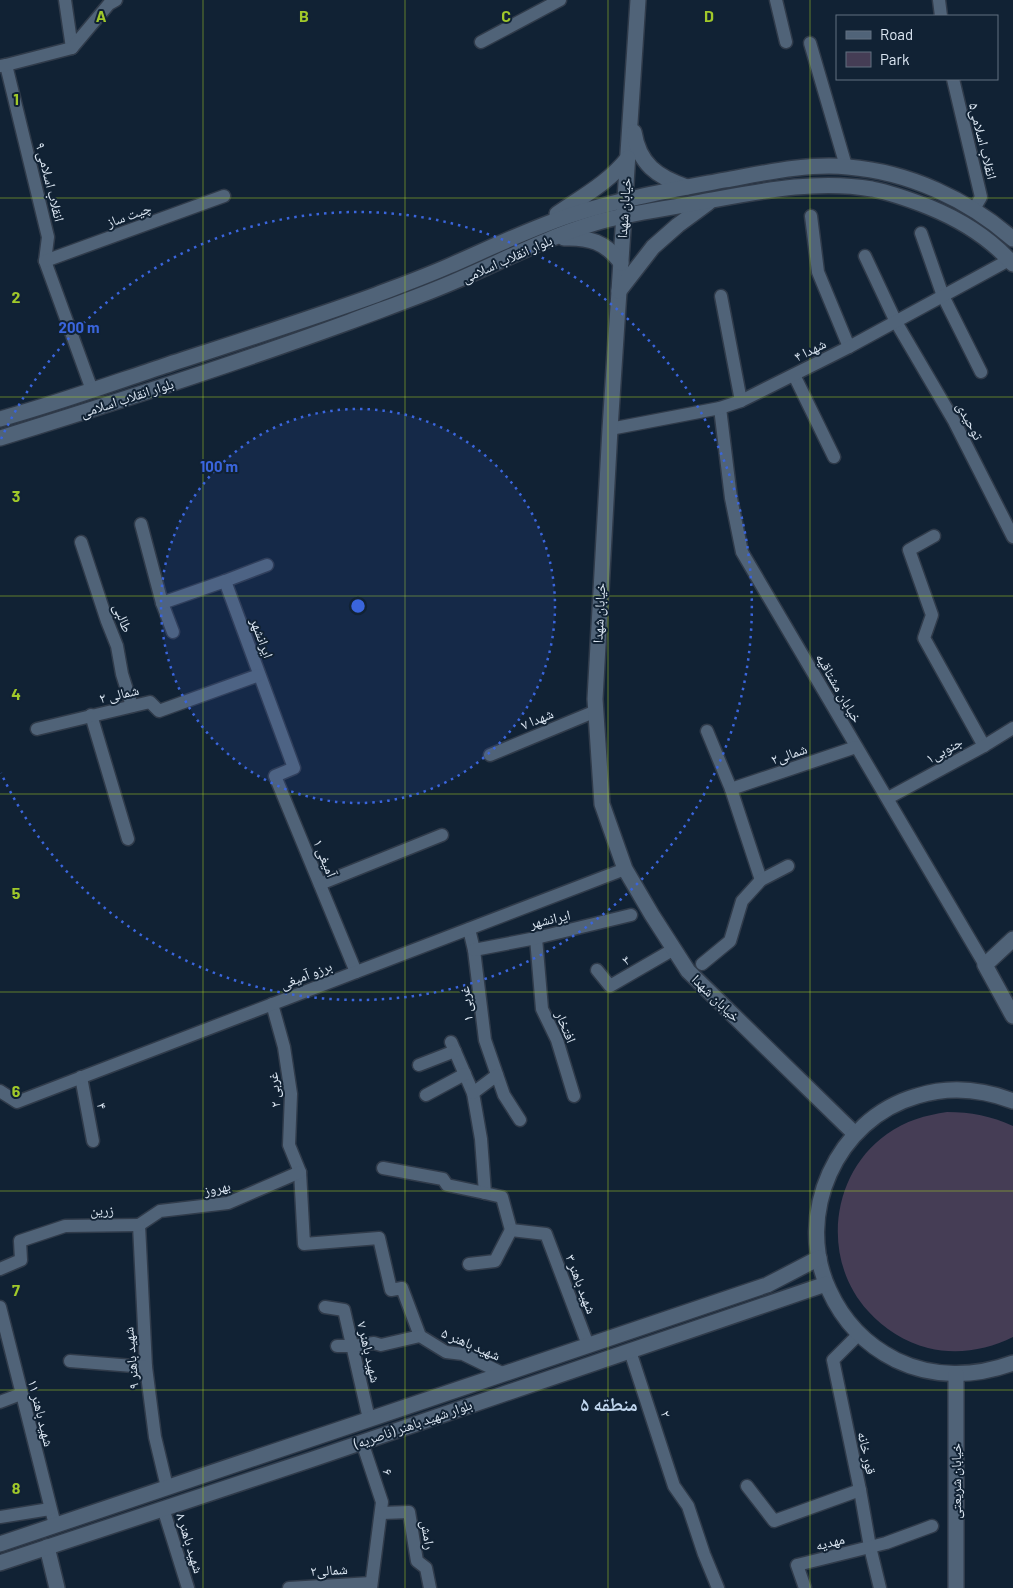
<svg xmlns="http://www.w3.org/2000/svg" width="1013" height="1588" font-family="Barlow,'Noto Naskh Arabic',sans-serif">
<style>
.green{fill:#453d55}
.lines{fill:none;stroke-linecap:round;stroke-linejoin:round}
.minor-casing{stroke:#303b4a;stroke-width:15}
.tertiary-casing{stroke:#303b4a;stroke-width:18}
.secondary-casing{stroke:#303b4a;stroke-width:18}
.minor{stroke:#506378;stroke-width:12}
.tertiary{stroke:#506378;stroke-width:15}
.secondary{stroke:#506378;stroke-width:15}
.grid{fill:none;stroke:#a1c92a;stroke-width:1;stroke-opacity:0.55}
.ring{fill:none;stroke:#3a65dc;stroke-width:2.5;stroke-dasharray:2.5 5}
.labels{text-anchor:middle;stroke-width:4;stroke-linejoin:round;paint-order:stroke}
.street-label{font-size:14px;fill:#dbe6f2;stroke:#112234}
.district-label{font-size:19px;font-weight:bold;fill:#c1d7ef;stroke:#112234}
.grid-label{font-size:16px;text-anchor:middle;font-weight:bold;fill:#a1c92a;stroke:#112234;stroke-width:4;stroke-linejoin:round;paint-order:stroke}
.centre{fill:#3a65dc;stroke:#112234;stroke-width:2.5}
.ring-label{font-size:15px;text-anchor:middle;font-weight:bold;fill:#3a65dc;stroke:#112234;stroke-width:4;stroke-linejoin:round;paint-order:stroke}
</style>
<rect width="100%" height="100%" fill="#112234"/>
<path class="green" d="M947 1112C971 1112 991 1116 1013 1126V1337C987 1350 957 1355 928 1348 905 1342 884 1329 868 1311 821 1260 830 1174 887 1134 905 1121 926 1115 947 1112Z"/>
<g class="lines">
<g class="minor-casing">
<g id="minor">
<path d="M65 0 72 48"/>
<path d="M776 0 786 42"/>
<path d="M939 0 941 16"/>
<path d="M481 42 560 0"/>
<path d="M810 43 846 166"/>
<path d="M6 65 48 237 45 261 92 390"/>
<path d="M0 66 6 65 72 48 109 4 116 0"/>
<path d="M953 79 981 197 974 209"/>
<path d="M811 216 818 272 849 347"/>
<path d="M921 233 943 296 981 372"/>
<path d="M865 256 896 322 954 421 1013 537"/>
<path d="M45 261 224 196"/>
<path d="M721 296 741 401"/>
<path d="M794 375 834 457"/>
<path d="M720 408 731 498 742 552 985 965"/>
<path d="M610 429 720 408 741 401 849 347 1009 260"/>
<path d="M141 524 162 603 173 632"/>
<path d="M934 536 909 550 932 615 924 638 984 746"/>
<path d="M81 542 107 621 117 646 122 674 132 706"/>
<path d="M225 581 267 565"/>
<path d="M162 603 225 581 294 768 275 776 356 972"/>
<path d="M91 715 128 839"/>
<path d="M37 729 150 702 159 711 259 675"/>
<path d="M707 731 731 789 761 880"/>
<path d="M490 755 596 711"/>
<path d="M731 789 856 747"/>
<path d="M888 798 984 746 1013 728"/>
<path d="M320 884 442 835"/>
<path d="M469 929 474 950 485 1040 504 1095 520 1120"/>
<path d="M536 938 542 1009 557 1040 574 1096"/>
<path d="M474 950 536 938 631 915"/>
<path d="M702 964 730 941 742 901 761 880 788 866"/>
<path d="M597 970 610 986 674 949"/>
<path d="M272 1004 284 1047 291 1094 289 1145 300 1172 304 1244 379 1238 391 1290 402 1288 420 1336 446 1352 463 1354 504 1374"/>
<path d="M451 1042 473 1093 481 1139 485 1193 502 1197 511 1230 546 1234 588 1345"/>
<path d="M419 1065 455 1051"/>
<path d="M81 1077 93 1141"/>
<path d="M0 1091 17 1102 625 869"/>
<path d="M473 1093 497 1075"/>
<path d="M426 1095 465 1074"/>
<path d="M383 1168 443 1179 447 1185 485 1193"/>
<path d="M139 1225 146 1367 155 1437 167 1487"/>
<path d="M139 1225 160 1211 228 1203 300 1172"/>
<path d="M469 1264 495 1261 511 1230"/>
<path d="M0 1269 21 1260 20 1241 65 1226 139 1225"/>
<path d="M0 1307 55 1525"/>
<path d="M325 1307 344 1310 369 1419"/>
<path d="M859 1334 833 1360 860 1490 870 1547 880 1588"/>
<path d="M337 1346H353L374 1343 381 1345 420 1336"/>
<path d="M630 1351 674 1486 688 1506 704 1554 718 1588"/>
<path d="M70 1361 146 1367"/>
<path d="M0 1402 21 1394"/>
<path d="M362 1442 382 1502 371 1588"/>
<path d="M747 1486 774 1521 860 1490"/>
<path d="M163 1508 188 1588"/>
<path d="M382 1513 409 1512 417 1561 426 1568 430 1588"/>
<path d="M0 1517 50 1509"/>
<path d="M289 1588 371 1583"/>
<path d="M805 1588 797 1565 886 1543 932 1526"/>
</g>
</g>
<g class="tertiary-casing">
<path id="tertiary" d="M47 1547 57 1588"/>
</g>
<g class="secondary-casing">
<g id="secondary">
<path d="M638 0 610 429 595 699 602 804 625 869 652 915 688 971 855 1134"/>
<path d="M634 132C639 164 657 177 687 187"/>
<path d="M557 214C583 196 608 183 628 158"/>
<path d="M564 238C589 237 606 242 621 263"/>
<path d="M619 291 653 247 678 225 708 203"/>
<path d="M0 419C55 404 110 384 164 366 234 343 304 321 373 296 399 286 424 277 449 266 488 249 527 230 568 216 619 199 672 190 725 180 764 173 808 163 848 167 909 172 967 199 1013 239"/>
<path d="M0 438C117 402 234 364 349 322 386 308 424 295 460 279 504 260 548 237 595 223 629 213 666 209 701 202 757 192 815 179 872 189 892 193 911 200 929 207 961 220 990 238 1013 264"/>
<path d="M1013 939 985 965 1013 1016"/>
<path d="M1013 1101C982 1089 949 1086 917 1096 836 1119 794 1215 829 1290 843 1321 866 1345 896 1360 933 1378 975 1377 1013 1363"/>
<path d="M0 1544 767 1285 819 1258"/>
<path d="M0 1563 313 1459 826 1284"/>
<path d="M956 1588V1374"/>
</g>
</g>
<use href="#minor" class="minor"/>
<use href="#tertiary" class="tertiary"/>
<use href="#secondary" class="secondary"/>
</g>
<path class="grid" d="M203 0V1588M405 0V1588M608 0V1588M810 0V1588M0 198H1013M0 397H1013M0 596H1013M0 794H1013M0 992H1013M0 1191H1013M0 1390H1013"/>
<circle cx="358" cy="606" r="197" fill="#3a65dc" fill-opacity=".12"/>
<g class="ring">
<circle cx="358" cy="606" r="197"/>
<path d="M1 439A394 394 0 1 1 1 773"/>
</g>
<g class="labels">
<g class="street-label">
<text transform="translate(983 141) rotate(76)" y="5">انقلاب اسلامی۵</text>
<text transform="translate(50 182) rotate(76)" y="5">انقلاب اسلامی ۹</text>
<text transform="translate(624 208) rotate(-86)" y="5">خیابان شهدا</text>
<text transform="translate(129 215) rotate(-20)" y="5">چیت ساز</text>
<text transform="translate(507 259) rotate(-24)" y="5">بلوار انقلاب اسلامی</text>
<text transform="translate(810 350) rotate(-27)" y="5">شهدا ۴</text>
<text transform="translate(127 398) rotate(-18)" y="5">بلوار انقلاب اسلامی</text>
<text transform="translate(970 421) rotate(62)" y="5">توحیدی</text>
<text transform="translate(599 613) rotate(-87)" y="5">خیابان شهدا</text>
<text transform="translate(123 618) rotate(69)" y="5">طالبی</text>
<text transform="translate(262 638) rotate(70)" y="5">ایرانشهر</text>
<text transform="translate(839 688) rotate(60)" y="5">خیابان مشتاقیه</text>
<text transform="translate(119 694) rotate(-13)" y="5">۲ شمالی</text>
<text transform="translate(537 719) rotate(-23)" y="5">شهدا ۷</text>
<text transform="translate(944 750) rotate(-29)" y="5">جنوبی۱</text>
<text transform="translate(789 754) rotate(-19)" y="5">شمالی۲</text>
<text transform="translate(325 858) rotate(68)" y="5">آمیغی ۱</text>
<text transform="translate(550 919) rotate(-13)" y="5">ایرانشهر</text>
<text transform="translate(626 960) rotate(-30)" y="5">۳</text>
<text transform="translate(306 975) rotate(-21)" y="5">برزو آمیغی</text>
<text transform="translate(716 998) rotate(44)" y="5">خیابان شهدا</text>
<text transform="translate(466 1004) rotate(-97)" y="5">۱ غربی</text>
<text transform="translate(566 1027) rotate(68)" y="5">افتخار</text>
<text transform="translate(274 1090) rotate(-95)" y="5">۲ غربی</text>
<text transform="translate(102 1106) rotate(79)" y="5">۴</text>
<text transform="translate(217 1188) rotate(-12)" y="5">بهروز</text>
<text transform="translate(102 1210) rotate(-1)" y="5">زرین</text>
<text transform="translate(581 1284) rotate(69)" y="5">شهید باهنر ۳</text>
<text transform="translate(471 1344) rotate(23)" y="5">شهید باهنر ۵</text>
<text transform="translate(369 1352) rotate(77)" y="5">شهید باهنر ۷</text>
<text transform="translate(131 1358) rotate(-95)" y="5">شهید باهنر ۹</text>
<text transform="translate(41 1413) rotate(76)" y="5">شهید باهنر ۱۱</text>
<text transform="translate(666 1414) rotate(72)" y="5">۲</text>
<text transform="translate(413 1424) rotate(-19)" y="5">بلوار شهید باهنر (ناصریه)</text>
<text transform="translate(867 1453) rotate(78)" y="5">قور خانه</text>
<text transform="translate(388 1472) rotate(70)" y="5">۶</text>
<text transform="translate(956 1481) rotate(-90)" y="5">خیابان شریعتی</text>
<text transform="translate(428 1535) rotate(81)" y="5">رامش</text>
<text transform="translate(830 1542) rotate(-14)" y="5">مهدیه</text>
<text transform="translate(190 1543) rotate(73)" y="5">شهید باهنر ۸</text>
<text transform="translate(329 1570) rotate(-3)" y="5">شمالی۲</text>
</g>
<g class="district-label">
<text x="609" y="1411">منطقه ۵</text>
</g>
</g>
<g class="grid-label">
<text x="101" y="22">A</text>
<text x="304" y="22">B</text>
<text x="506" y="22">C</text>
<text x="709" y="22">D</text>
<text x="16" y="105">1</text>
<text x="16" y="303">2</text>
<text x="16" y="502">3</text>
<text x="16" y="700">4</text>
<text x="16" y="899">5</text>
<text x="16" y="1097">6</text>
<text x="16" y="1296">7</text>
<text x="16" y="1494">8</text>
</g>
<circle cx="358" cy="606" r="8" class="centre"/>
<g class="ring-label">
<text x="79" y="333">200 m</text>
<text x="219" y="472">100 m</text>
</g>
<rect x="836" y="15" width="162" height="65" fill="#112234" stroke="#627080"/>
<rect x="846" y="31" width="25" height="8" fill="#506378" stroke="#627080"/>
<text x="880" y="40" font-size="15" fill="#dbe6f2">Road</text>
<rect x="846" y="52" width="25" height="15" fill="#453d55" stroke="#627080"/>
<text x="880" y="65" font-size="15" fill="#dbe6f2">Park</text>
</svg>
